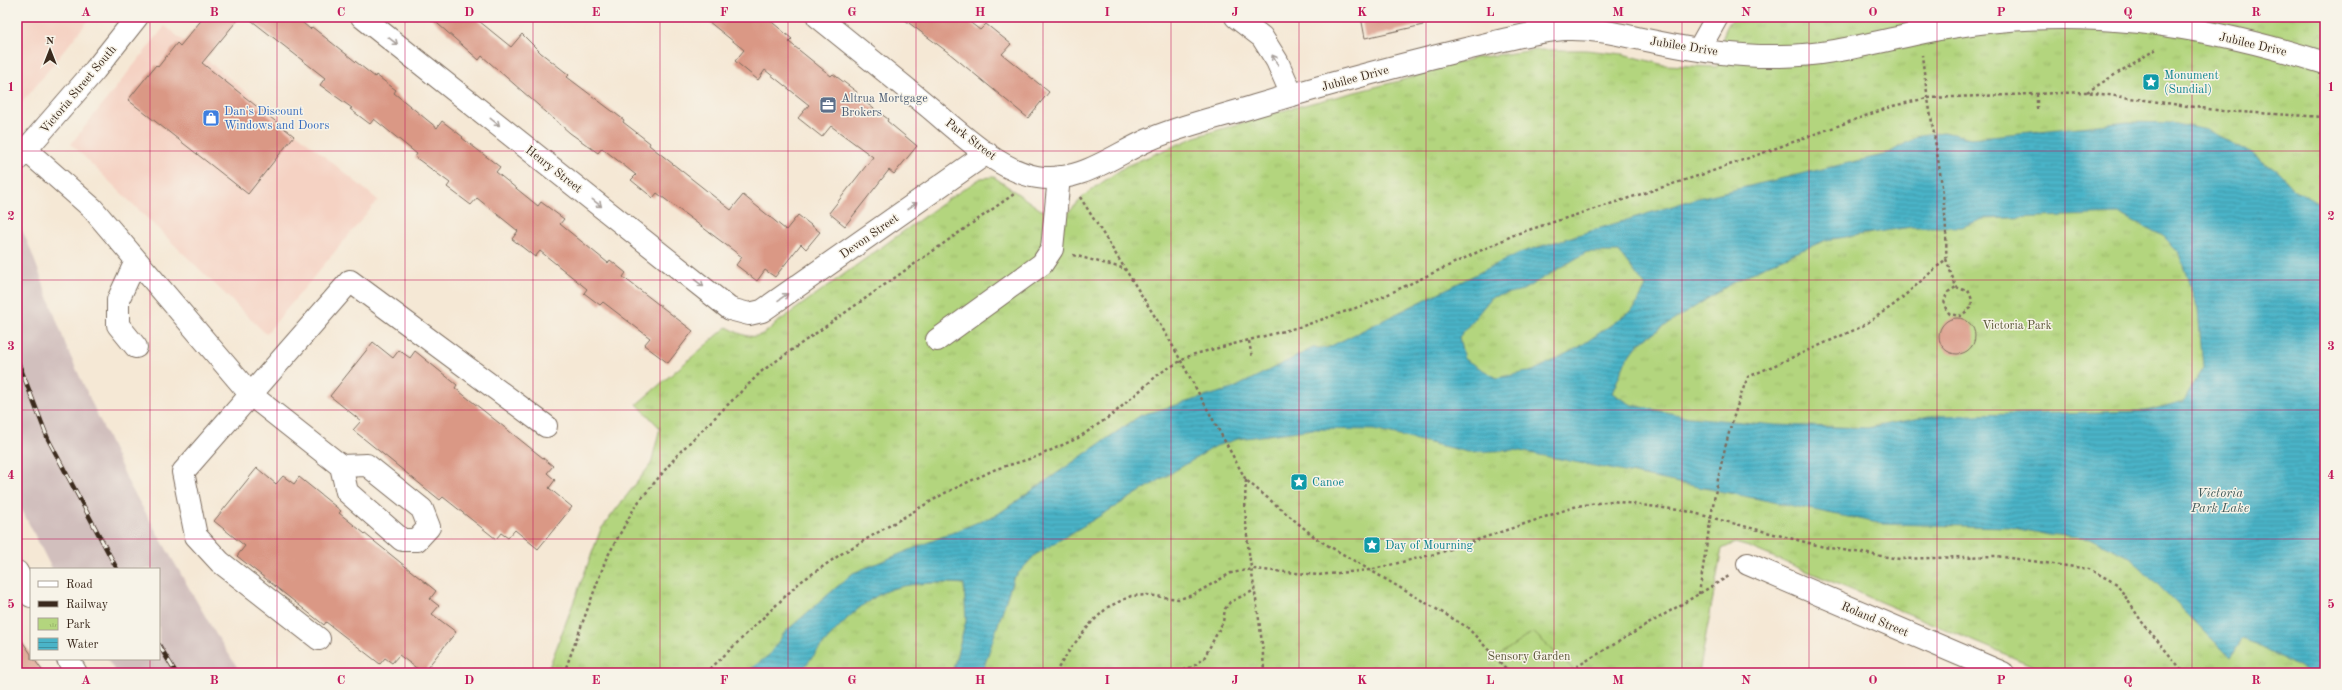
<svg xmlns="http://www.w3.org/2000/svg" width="2342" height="690" font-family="'Old Standard TT',serif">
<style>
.built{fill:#f5d2c3}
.railway{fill:#d1bfbd}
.park{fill:url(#park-tufts);stroke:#77804e}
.garden{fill:#b3d57e;stroke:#77804e}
.water{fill:url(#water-rules);stroke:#426f73;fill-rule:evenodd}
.building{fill:#da9885}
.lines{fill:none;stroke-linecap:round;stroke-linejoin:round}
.minor-casing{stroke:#7c6c5e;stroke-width:24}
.major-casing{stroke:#7c6c5e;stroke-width:24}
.path{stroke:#7c6c5e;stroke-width:2.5;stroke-dasharray:3 3;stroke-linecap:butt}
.minor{stroke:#fff;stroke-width:22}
.major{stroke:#fff;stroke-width:22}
.rail-casing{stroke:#3b2a1e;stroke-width:4.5}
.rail{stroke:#f7f3e8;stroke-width:3;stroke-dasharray:9;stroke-linecap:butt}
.oneway{stroke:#a79f9a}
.grid{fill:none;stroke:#c2185b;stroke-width:1;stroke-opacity:0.55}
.labels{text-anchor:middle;stroke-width:3;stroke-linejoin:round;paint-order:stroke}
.street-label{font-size:12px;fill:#3b2a1e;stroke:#f7f3e8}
.culture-label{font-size:12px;fill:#0d838f;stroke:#f7f3e8;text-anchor:start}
.service-label{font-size:12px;fill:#4e5e75;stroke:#f7f3e8;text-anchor:start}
.shop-label{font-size:12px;fill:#366cbe;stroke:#f7f3e8;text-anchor:start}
.park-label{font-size:12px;fill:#595536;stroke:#f7f3e8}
.water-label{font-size:13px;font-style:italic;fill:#405a5a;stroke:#f7f3e8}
.neatline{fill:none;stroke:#c2185b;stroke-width:1.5}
.grid-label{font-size:13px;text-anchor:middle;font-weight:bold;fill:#c2185b}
</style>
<defs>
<pattern id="park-tufts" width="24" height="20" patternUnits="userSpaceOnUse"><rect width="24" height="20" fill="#b3d57e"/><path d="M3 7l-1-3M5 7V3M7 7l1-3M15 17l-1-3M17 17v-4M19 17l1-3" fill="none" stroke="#9bb76c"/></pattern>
<pattern id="water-rules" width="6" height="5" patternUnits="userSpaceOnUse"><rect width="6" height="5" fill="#4ab4c8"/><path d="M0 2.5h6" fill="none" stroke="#3f93a2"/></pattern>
</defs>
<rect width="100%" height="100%" fill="#f7f3e8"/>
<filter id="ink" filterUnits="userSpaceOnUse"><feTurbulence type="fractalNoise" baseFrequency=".025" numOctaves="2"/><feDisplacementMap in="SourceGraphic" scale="8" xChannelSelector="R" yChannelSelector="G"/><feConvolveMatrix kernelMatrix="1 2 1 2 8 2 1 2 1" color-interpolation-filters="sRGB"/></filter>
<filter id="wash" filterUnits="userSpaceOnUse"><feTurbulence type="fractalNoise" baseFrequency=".012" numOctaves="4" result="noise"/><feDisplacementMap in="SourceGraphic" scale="16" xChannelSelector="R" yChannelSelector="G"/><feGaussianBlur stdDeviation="0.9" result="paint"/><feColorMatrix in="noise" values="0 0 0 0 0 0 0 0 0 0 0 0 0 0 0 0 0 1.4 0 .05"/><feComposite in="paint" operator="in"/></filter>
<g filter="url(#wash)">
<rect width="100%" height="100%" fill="#f5e8d5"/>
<g class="built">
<path d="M17 17H91L17 109Z"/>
<path d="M165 26 378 200 266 334 71 144Z"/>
</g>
<path class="railway" d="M17 219 30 248 68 351 130 486 215 633 241 673H116L107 659H159V569H52L22 510 17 496Z"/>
<path class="park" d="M1736 17H2325V673H2050L1749 547 1735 543 1722 549 1699 673H547L601 529 651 464 660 428 637 404 727 327C747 338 758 342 775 324L947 200 981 178 994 177 1041 210 1069 212 1087 193 1126 166 1198 136 1292 108 1399 81 1474 58 1536 50H1586L1623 54 1664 65 1717 67C1720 53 1722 24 1736 17Z"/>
<path class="garden" d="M1533 632 1573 669 1566 673H1510L1496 657Z"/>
<path class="water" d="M2128 122 2172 123 2207 130 2246 150 2277 171 2294 189 2325 207V673H2309L2256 644 2242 639 2231 658 2130 557 2091 539 2049 535 2010 527 1883 524 1515 450 1468 452 1374 430 1313 429 1238 439 1216 446 1035 555 1013 579 982 673H952L966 621 964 584C941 582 903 582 882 593 848 611 824 644 799 673H745L769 655 785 632 853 573 998 514 1141 415 1232 389 1313 348H1327L1519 253 1698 198 1887 154 1920 135 1943 132 1971 138ZM2120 214 2163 236 2178 251 2198 309 2203 368 2184 401 2146 411 1930 416 1867 428 1775 425 1689 417 1632 405 1612 393 1625 362 1640 342 1732 283 1767 265 1826 240 1911 227H1962L1983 219ZM1587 252H1619L1646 287 1634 309 1579 347 1533 371 1497 378 1464 359 1459 337 1492 297 1523 290Z"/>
<g id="blocks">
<g class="building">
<path d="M204 17H240L202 63 294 136 248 194 128 100 156 65 158 67 177 43 180 46Z"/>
<path d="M247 17H296L310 29 312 27 375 77 376 75 396 90 394 93 437 128 442 121 463 137 462 138 500 167 496 172 538 206 541 202 564 219 560 224 608 263 610 260 626 273 623 277 693 331 668 363 644 345 650 338 603 302 600 305 584 293 587 289 540 251 535 257 512 239 518 231 477 198 471 205 447 187 450 183 415 157 417 154 374 119 370 124 350 109 352 108 320 85 325 78Z"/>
<path d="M430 17H474L511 47 522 34 541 53 569 75 567 77 624 120 623 122 650 143 649 145 731 210 743 195 786 230 798 215 820 232 806 249 801 244 775 277 765 270 757 281 736 265 742 257 657 193 653 198 631 180 636 175 602 148 598 153 570 133 482 56 479 60Z"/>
<path d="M703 17H766L792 39 789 42 831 76 833 74 857 92 855 95 888 119 887 121 917 146 894 174 889 170 845 226 829 213 873 157 831 126 822 137 798 118 809 105 765 70 758 80 735 61 744 50Z"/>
<path d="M901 17H963L980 30 986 24 1011 44 1002 54 1049 92 1028 118 949 53Z"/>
<path d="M1361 17H1422L1423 25 1365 38Z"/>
<circle cx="1957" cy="336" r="18"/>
<path d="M373 342 393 358 399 350 410 358 415 351 457 385 455 388 553 466 547 473 555 480 549 488 572 507 538 549 515 530 508 538 501 533 496 539 443 497 440 500 353 430 361 421 330 396Z"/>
<path d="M257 468 276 484 283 476 294 484 299 477 341 511 339 513 436 591 430 599 439 606 432 614 456 632 423 673 399 655 392 663 385 658 380 664 326 622 324 625 237 556 245 546 214 521Z"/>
<path d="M17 634 31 654V659H34L44 673H17Z"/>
</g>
</g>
</g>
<g filter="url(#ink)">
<use href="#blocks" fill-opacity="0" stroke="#7c6c5e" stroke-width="1"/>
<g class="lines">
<g class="minor-casing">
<g id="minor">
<path d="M362 17 730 309 749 314 762 311 987 153"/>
<path d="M818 17C854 46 889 74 924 103 955 128 996 170 1037 177 1079 184 1112 156 1148 140 1182 125 1220 117 1255 106 1334 82 1415 61 1495 42 1518 37 1543 30 1566 29 1599 28 1629 37 1661 43 1699 51 1741 57 1780 56 1836 56 1892 37 1946 28 2078 5 2198 23 2325 63"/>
<path d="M1236 17 1262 37 1277 61 1292 95"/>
<path d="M1699 49 1717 17"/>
<path d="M26 150 92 208 251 395 341 466 347 492 402 540H417L429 527 422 509 367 465 341 466"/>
<path d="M937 340 1042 264 1052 249 1059 177"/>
<path d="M136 347 118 325V300L136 261"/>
<path d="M1748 564 2003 673"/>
<path d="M17 572 31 596"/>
<path d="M319 639 220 562 196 536 183 472 350 281 546 426"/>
<path d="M68 659 76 673"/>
</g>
</g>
<g class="major-casing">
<path id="major" d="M17 160 95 70 137 17"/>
</g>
<g class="path">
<path d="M2087 92 2158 48"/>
<path d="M2037 94V109"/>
<path d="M1080 197 1169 339 1246 480 1317 539 1467 627 1510 673"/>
<path d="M1073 255 1122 268"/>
<path d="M1946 259 1956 287 1969 292 1972 300 1971 308 1960 316 1950 314C1943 307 1943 300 1948 292L1956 287"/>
<path d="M1249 341 1252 358"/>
<path d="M1246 480C1241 545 1262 608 1264 673"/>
<path d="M1699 594C1710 522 1720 444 1748 377L1861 327 1895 304 1946 259C1949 194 1929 121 1922 55"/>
<path d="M564 673 606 559 636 505 679 453 762 371 1014 194"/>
<path d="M706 673 799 583 841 554 945 493 996 469 1036 457 1078 438 1112 415 1160 373 1191 355 1303 326 1367 304 1516 234 1707 173 1893 106 1927 98 2087 92 2223 111 2325 117"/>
<path d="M1055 673 1071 648 1092 622 1108 607 1131 596 1147 595 1179 599 1193 595 1231 573 1253 569 1318 575 1369 570 1439 553 1577 506 1612 501 1686 511 1824 547 1900 559 1996 556 2089 569 2117 584 2142 622 2181 669 2188 673"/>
<path d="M1178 673 1194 666 1204 658 1223 622 1225 609 1230 602 1255 590"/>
<path d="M1566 673 1729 576"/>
</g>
<use href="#minor" class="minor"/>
<use href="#major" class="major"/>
<g class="rail-casing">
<g id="rail">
<path d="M17 359 48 439 117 569"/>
<path d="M159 645 176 673"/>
</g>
</g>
<use href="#rail" class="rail"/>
</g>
<defs><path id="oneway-shaft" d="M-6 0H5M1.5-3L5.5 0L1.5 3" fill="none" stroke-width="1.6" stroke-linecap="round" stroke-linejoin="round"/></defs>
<g class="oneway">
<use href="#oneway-shaft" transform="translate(393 41) rotate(38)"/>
<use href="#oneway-shaft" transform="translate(1275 60) rotate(-120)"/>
<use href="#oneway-shaft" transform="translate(495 122) rotate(38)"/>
<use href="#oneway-shaft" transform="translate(597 203) rotate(38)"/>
<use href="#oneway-shaft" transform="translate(912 206) rotate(-35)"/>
<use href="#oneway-shaft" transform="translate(699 283) rotate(38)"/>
<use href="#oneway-shaft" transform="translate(783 297) rotate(-35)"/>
</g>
</g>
<path class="grid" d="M150 17V569M277 17V673M405 17V673M533 17V673M660 17V673M788 17V673M916 17V673M1043 17V673M1171 17V673M1299 17V673M1426 17V673M1554 17V673M1682 17V673M1809 17V673M1937 17V673M2065 17V673M2192 17V673M17 151H2325M17 280H2325M17 410H2325M17 539H2325M150 659V673"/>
<defs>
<g id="sight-square" transform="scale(0.9)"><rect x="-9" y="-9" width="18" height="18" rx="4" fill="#0f9aa8" stroke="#f7f3e8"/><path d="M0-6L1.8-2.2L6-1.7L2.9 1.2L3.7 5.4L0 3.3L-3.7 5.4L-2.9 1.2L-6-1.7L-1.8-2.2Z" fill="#fff"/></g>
<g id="office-square" transform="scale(0.9)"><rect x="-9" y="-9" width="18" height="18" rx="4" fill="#5c6f8a" stroke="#f7f3e8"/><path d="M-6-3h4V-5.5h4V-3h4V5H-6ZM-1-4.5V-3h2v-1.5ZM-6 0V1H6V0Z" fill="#fff"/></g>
<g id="shop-square" transform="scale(0.9)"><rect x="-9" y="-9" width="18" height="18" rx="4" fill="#3f7fe0" stroke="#f7f3e8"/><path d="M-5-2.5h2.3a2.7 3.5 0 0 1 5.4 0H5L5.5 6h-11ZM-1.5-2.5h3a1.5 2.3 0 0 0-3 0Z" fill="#fff"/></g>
</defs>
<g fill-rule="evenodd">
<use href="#sight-square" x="2151" y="82"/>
<use href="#office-square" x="828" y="105"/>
<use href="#shop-square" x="211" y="118"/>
<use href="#sight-square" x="1299" y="482"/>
<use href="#sight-square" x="1372" y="545"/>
</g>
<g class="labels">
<g class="street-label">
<text transform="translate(2253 44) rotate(13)" y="4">Jubilee Drive</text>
<text transform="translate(1684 46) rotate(9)" y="4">Jubilee Drive</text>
<text transform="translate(1355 78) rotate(-15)" y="4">Jubilee Drive</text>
<text transform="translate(78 89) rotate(-50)" y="4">Victoria Street South</text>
<text transform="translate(971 139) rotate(37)" y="4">Park Street</text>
<text transform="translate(554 169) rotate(38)" y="4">Henry Street</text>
<text transform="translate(869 236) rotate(-35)" y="4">Devon Street</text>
<text transform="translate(1875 619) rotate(23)" y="4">Roland Street</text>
</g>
<g class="culture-label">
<text x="2164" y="79">Monument<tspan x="2164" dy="14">(Sundial)</tspan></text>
<text x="1312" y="486">Canoe</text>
<text x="1385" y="549">Day of Mourning</text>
</g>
<g class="service-label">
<text x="841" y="102">Altrua Mortgage<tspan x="841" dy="14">Brokers</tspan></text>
</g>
<g class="shop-label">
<text x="224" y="115">Dan's Discount<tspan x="224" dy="14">Windows and Doors</tspan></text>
</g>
<g class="park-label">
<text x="2017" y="329">Victoria Park</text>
<text x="1529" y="660">Sensory Garden</text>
</g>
<g class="water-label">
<text x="2220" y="497">Victoria<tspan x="2220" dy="15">Park Lake</tspan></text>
</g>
</g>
<rect width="2342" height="690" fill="none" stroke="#f7f3e8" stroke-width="44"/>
<rect x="30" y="568" width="130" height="92" fill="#f7f3e8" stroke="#aca397"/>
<rect x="38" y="581" width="20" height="6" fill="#ffffff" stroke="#aca397"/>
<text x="66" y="588" font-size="12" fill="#3b2a1e">Road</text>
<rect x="38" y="601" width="20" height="6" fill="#3b2a1e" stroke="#aca397"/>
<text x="66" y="608" font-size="12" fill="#3b2a1e">Railway</text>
<rect x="38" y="618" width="20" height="12" fill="url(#park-tufts)" stroke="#aca397"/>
<text x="66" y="628" font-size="12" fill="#3b2a1e">Park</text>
<rect x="38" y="638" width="20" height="12" fill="url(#water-rules)" stroke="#aca397"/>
<text x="66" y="648" font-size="12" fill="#3b2a1e">Water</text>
<g transform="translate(50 50)" stroke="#f7f3e8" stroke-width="3" paint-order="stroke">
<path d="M0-3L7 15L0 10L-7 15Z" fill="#3b2a1e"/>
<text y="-6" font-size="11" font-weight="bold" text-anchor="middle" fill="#3b2a1e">N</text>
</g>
<rect x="22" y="22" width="2298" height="646" class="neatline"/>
<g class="grid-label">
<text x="86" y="16">A</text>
<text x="214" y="16">B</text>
<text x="341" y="16">C</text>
<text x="469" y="16">D</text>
<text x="596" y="16">E</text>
<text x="724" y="16">F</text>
<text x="852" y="16">G</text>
<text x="980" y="16">H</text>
<text x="1107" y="16">I</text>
<text x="1235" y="16">J</text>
<text x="1362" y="16">K</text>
<text x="1490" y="16">L</text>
<text x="1618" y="16">M</text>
<text x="1746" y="16">N</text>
<text x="1873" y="16">O</text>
<text x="2001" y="16">P</text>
<text x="2128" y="16">Q</text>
<text x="2256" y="16">R</text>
<text x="11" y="91">1</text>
<text x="2331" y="91">1</text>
<text x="11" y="220">2</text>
<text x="2331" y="220">2</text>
<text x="11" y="350">3</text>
<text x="2331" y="350">3</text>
<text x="11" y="479">4</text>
<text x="2331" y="479">4</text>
<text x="11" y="608">5</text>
<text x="2331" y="608">5</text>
<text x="86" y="684">A</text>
<text x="214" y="684">B</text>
<text x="341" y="684">C</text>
<text x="469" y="684">D</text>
<text x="596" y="684">E</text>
<text x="724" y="684">F</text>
<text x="852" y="684">G</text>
<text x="980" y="684">H</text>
<text x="1107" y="684">I</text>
<text x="1235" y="684">J</text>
<text x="1362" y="684">K</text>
<text x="1490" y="684">L</text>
<text x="1618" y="684">M</text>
<text x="1746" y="684">N</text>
<text x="1873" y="684">O</text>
<text x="2001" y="684">P</text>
<text x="2128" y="684">Q</text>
<text x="2256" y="684">R</text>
</g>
</svg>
